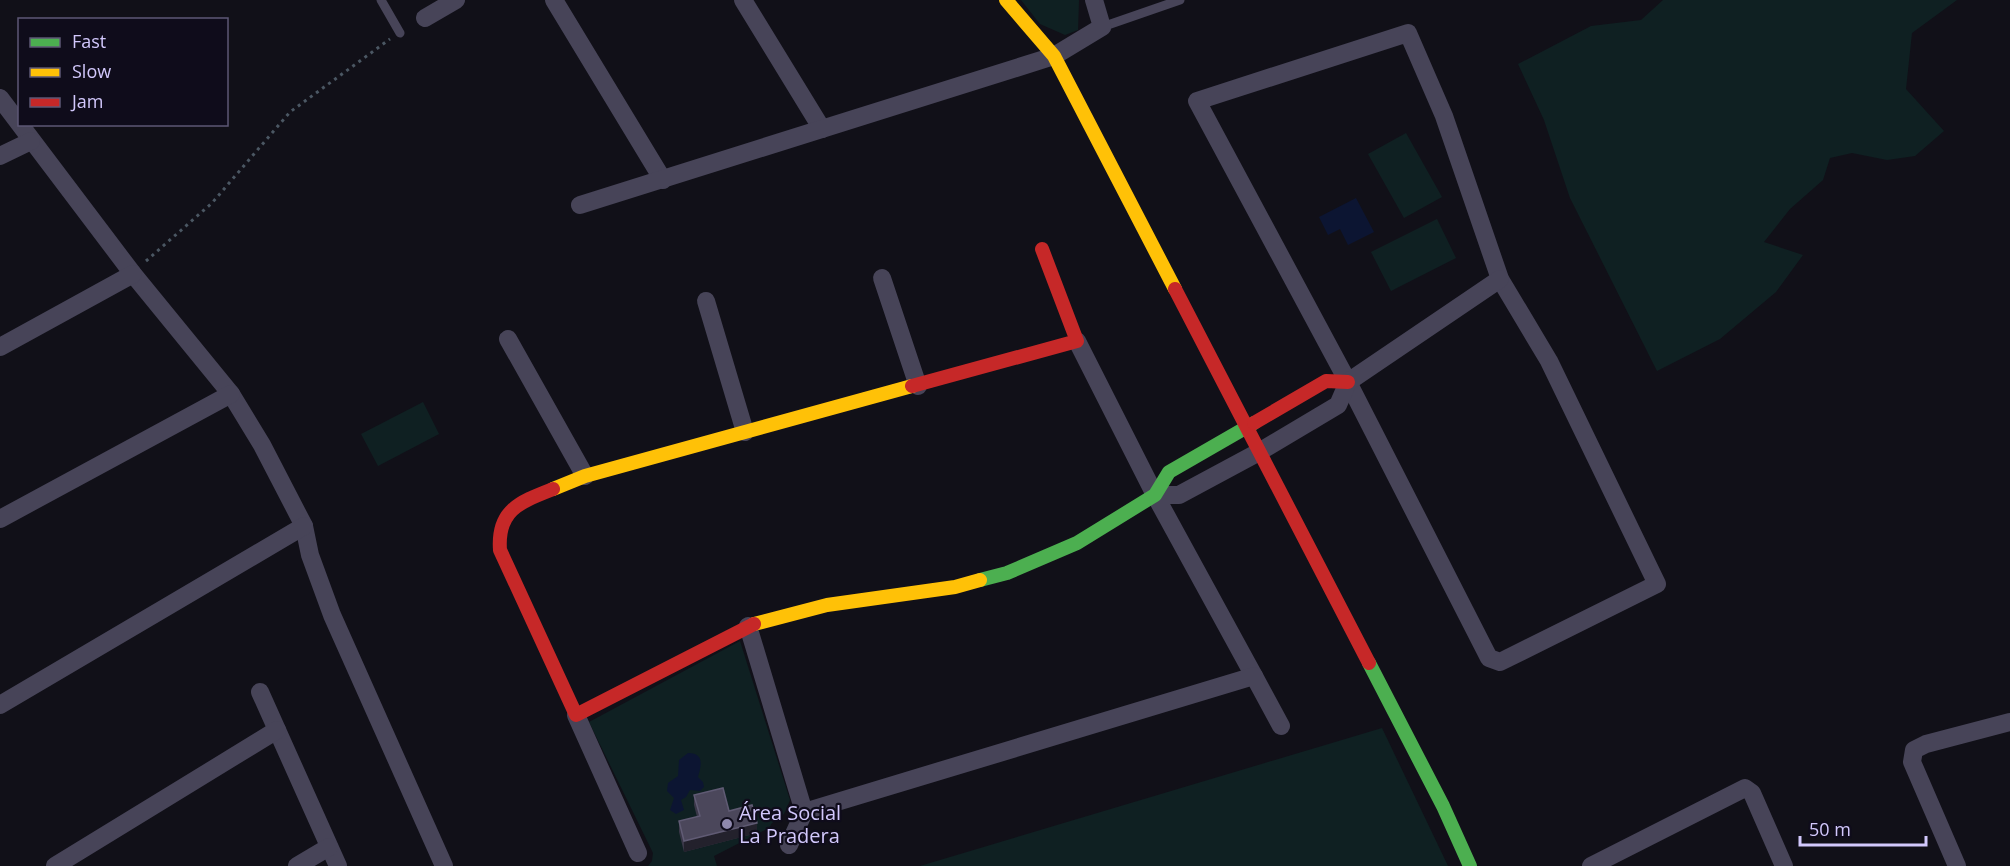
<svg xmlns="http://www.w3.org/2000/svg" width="2010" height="866" font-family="'Open Sans',sans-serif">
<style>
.green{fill:#0f2022}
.water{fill:#0c1532}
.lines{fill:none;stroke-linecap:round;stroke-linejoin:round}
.path{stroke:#4b5763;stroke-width:3;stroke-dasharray:3 4.5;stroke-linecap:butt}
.lane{stroke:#474458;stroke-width:9}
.street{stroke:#474458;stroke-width:18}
.fast{stroke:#4caf50;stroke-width:14}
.slow{stroke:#ffc107;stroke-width:14}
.jam{stroke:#c62828;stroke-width:14}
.wall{fill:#3a3748}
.shaded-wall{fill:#23212c}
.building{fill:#4b475b;stroke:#605b74;stroke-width:1.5}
.poi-dot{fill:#8e88ac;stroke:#0f0c1b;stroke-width:2}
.labels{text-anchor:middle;stroke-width:4.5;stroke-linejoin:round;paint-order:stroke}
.poi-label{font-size:20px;fill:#d2c8fc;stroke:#0f0c1b;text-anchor:start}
</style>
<rect width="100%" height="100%" fill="#111018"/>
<g class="green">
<path d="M1021 0H1079L1078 30 1065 35 1040 24Z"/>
<path d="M1663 0H1957L1912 33 1906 89 1944 131 1915 156 1887 160 1852 153 1830 158 1823 180 1790 209 1764 242 1803 255 1776 292 1720 339 1657 371 1570 198 1544 120 1518 64 1591 26 1641 20Z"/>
<path d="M1406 133 1442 197 1404 218 1368 154Z"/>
<path d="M1437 219 1456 258 1391 291 1371 252Z"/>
<path d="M423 402 439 434 378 466 361 434Z"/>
<path d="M740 641 790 800 784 814 772 823 769 828 714 856 717 866H648L652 861 653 853 589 722Z"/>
<path d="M1382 728 1448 866H920Z"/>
</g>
<g class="water">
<path d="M1356 198 1374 232 1348 245 1340 229 1328 235 1319 217Z"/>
<path d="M688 753C705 753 701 766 698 777L703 782 704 787 700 791 690 790 686 797 681 800 684 810 676 814 670 810 674 798 667 791 668 783 678 776 679 760Z"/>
</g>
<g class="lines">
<path class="path" d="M146 261 212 203 290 112 390 39"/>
<g class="lane">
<path d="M381 0 400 33"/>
<path d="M1102 27 1180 0"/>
</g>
<g class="street">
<path d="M554 0 663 180"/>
<path d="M743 0 822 129"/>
<path d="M425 18 456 0"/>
<path d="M1408 33 1444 116 1500 279 1549 361 1657 584 1500 662 1489 658 1348 382 1197 101Z"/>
<path d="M0 98 133 274 231 394 262 445 304 526 310 555 332 615 444 866"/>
<path d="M0 156 31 141"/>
<path d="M580 205 1054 56 1102 27 1094 0"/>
<path d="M882 278 918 386"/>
<path d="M706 301 745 432"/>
<path d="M508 339 585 476"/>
<path d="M1077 341 1155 495 1254 676"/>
<path d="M0 347 133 274"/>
<path d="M1155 495H1179L1259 452 1338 405 1348 382 1500 279"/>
<path d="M0 519 231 394"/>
<path d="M748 626 804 812 789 845"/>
<path d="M260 692 338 866"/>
<path d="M0 705 304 526"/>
<path d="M576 715 638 853"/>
<path d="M804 812 1254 676 1281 726"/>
<path d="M55 866 277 730"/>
<path d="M297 866 329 847"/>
<path d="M1591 866 1745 788 1752 793 1784 866"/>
<path d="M1957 866 1912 762 1914 750 1926 744 2010 722"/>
</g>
<g class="fast">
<path d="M980 580 1007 573 1077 543 1155 495 1169 472 1254 423"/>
<path d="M1369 663 1443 806 1470 866"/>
</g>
<g class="slow">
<path d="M1006 0 1054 56 1175 289"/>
<path d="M553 489 585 476 912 386"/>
<path d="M754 624 827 605 955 587 980 580"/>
</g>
<g class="jam">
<path d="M1175 289 1369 663"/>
<path d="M912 386 1077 341 1042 249"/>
<path d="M1254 423 1326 381 1348 382"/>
<path d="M553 489C520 502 497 510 500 550L576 715 754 624"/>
</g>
</g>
<path class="wall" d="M694 795 729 811 757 833 684 852 679 832V821L697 817 694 805Z"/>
<path class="shaded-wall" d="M757 823V833L684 852V841Z"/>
<path class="building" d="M723 788 729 811 752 805 757 823 684 841 679 821 700 816 694 795Z"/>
<circle class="poi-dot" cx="727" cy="824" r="6"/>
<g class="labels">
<g class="poi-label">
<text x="739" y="820">Área Social<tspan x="739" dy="23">La Pradera</tspan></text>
</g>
</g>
<rect x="18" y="18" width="210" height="108" fill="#0f0c1b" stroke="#5d5775" stroke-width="1.5"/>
<rect x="30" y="38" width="30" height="9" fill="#4caf50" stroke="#5d5775" stroke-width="1.5"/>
<text x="72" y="48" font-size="18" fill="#d2c8fc">Fast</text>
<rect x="30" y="68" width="30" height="9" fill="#ffc107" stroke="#5d5775" stroke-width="1.5"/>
<text x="72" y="78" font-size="18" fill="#d2c8fc">Slow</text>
<rect x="30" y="98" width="30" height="9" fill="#c62828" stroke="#5d5775" stroke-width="1.5"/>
<text x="72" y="108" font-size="18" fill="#d2c8fc">Jam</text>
<path d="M1800 836v9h126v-9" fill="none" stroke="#d2c8fc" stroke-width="3"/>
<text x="1809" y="836" font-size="18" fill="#d2c8fc" stroke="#0f0c1b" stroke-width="4.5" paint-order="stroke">50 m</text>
</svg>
